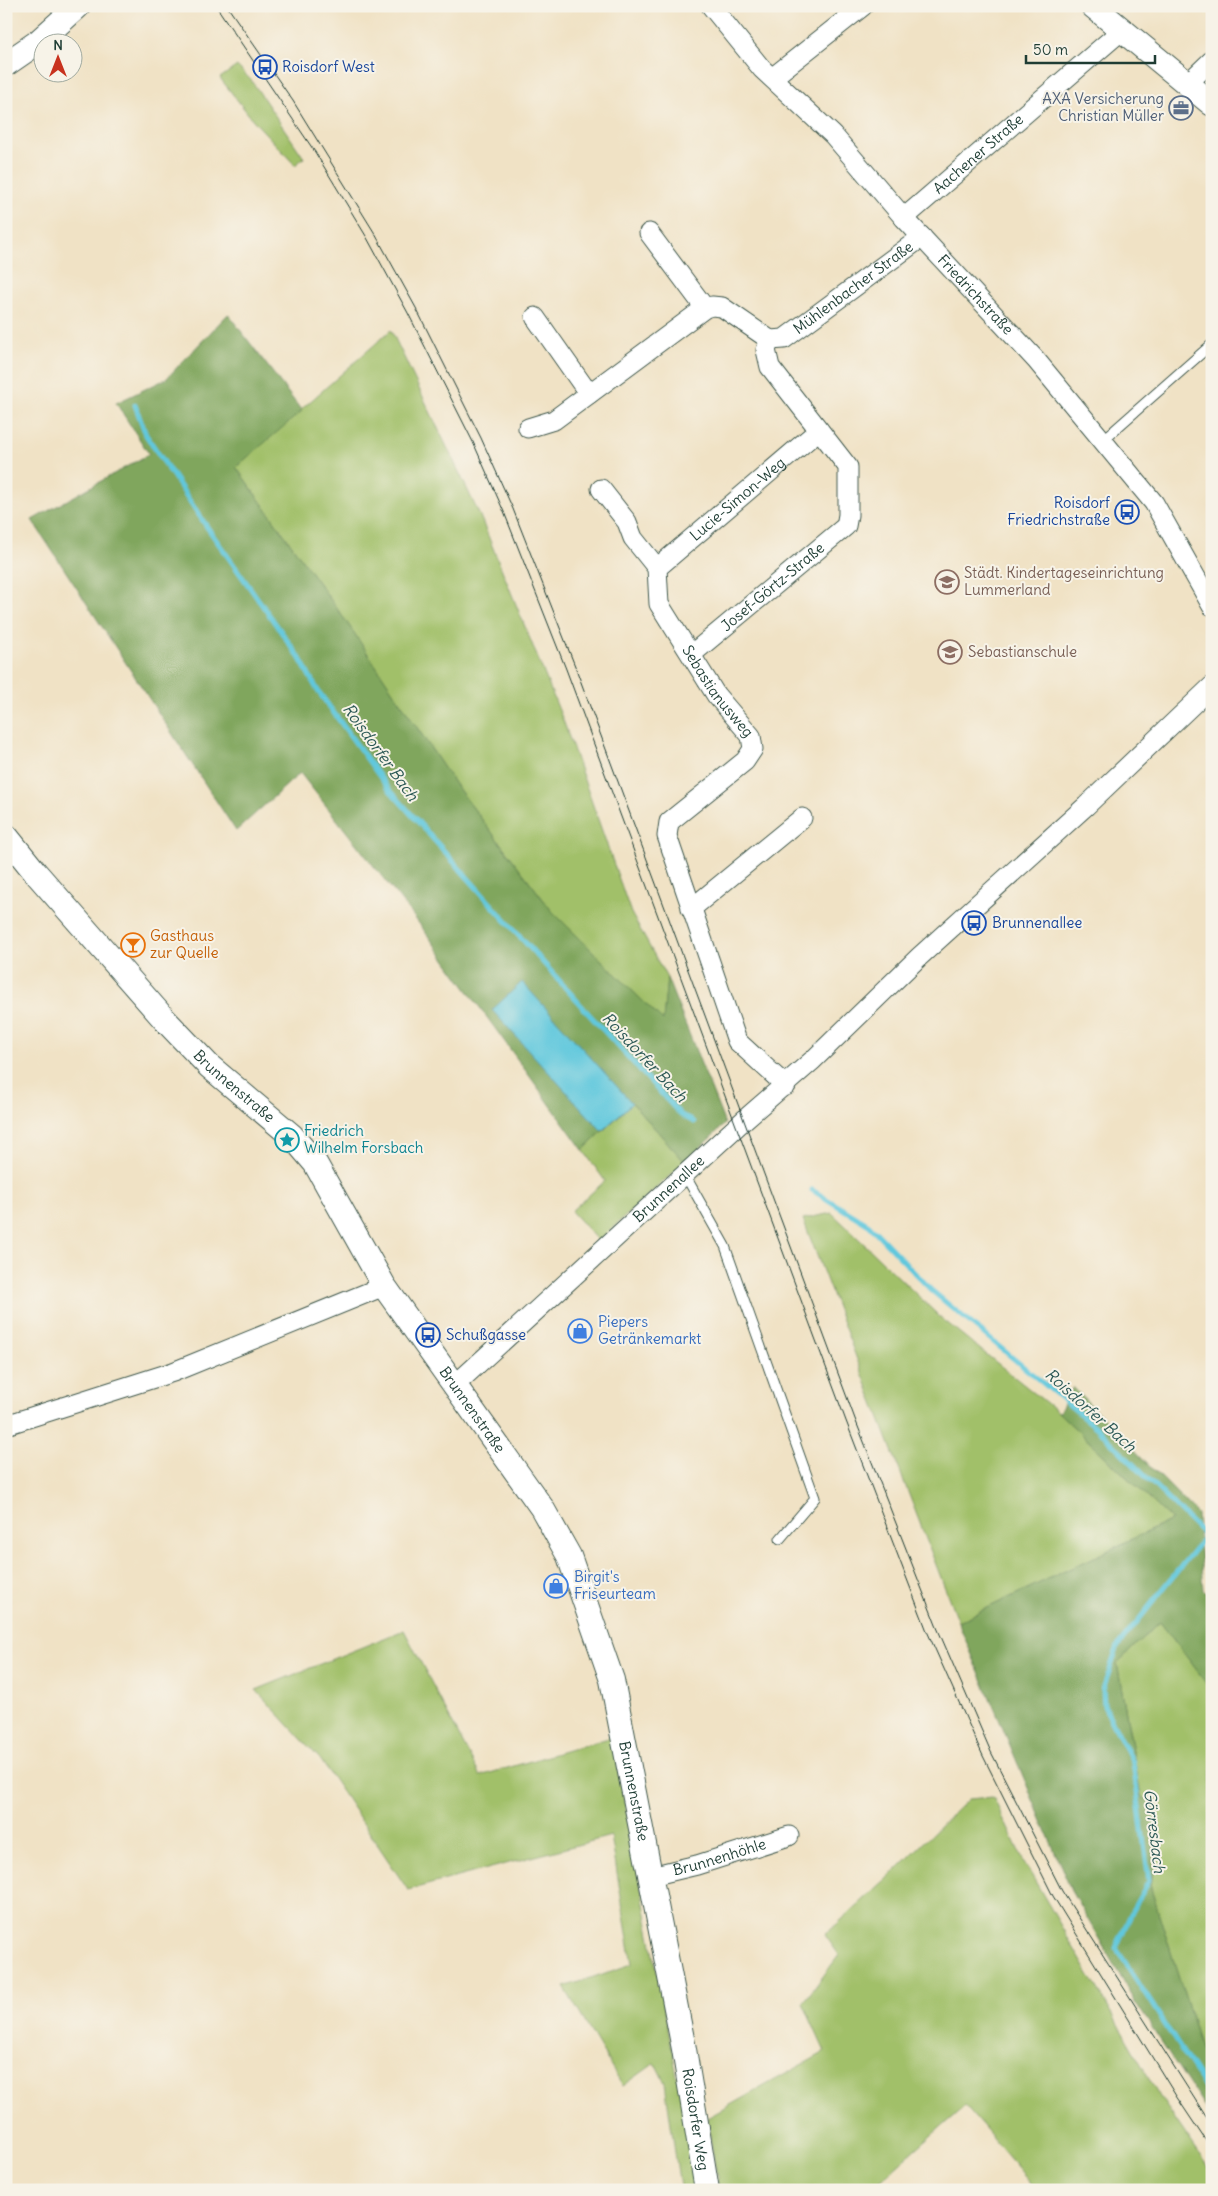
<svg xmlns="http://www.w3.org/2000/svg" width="1218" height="2196" font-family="Delius,sans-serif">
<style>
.green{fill:#a1c069;stroke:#607e4e}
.forest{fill:#80a65d;stroke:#507248}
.water{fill:#61c8dd;stroke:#408288}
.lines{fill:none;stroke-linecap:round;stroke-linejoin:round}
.stream{stroke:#61c8dd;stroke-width:5}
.service-casing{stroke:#3e564a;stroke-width:11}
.minor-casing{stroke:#3e564a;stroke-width:21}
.tertiary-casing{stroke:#3e564a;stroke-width:26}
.service{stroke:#fff;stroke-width:9}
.minor{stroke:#fff;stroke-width:19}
.tertiary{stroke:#fff;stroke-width:24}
.tram{stroke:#1f3d34;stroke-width:1}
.labels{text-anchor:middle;stroke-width:4;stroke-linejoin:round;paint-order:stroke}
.transit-label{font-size:15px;fill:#164399;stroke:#f7f3e8;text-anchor:start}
.service-label{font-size:15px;fill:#4e5e75;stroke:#f7f3e8;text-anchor:end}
.street-label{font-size:15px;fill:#1f3d34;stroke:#f7f3e8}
.education-label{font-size:15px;fill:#785e54;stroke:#f7f3e8;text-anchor:start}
.food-label{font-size:15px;fill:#c56008;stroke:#f7f3e8;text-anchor:start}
.culture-label{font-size:15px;fill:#0d838f;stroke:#f7f3e8;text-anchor:start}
.shop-label{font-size:15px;fill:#366cbe;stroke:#f7f3e8;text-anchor:start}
.water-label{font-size:16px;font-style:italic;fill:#2c5956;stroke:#f7f3e8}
</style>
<rect width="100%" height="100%" fill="#f7f3e8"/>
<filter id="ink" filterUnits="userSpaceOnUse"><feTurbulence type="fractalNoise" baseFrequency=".02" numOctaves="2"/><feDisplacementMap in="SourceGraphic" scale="10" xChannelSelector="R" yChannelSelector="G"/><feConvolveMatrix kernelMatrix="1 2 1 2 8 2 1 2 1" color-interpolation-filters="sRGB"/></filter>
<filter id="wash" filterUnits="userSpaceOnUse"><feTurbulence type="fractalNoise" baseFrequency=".0096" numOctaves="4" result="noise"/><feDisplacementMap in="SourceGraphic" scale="20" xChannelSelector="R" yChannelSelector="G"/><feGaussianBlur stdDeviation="1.12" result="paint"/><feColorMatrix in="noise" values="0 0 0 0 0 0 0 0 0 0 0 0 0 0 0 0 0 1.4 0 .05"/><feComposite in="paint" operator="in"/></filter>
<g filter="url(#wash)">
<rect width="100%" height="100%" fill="#f0e2c5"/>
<g class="green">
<path d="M237 66 251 80 304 158 295 165 253 120 220 78Z"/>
<path d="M391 330 480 516 563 720 631 913 667 978 663 1022 552 911 454 783 350 627 236 467Z"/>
<path d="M632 1103 685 1162 598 1241 571 1211 605 1181 583 1150Z"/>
<path d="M832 1213 940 1317 1059 1413 1172 1520 958 1622 803 1219Z"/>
<path d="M1160 1622 1212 1690V2061L1204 2057 1151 1889 1158 1807 1141 1796 1117 1663Z"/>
<path d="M404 1630 480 1776 612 1737 695 2169 697 2190H681L680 2187 665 2083 655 2063 623 2086 564 1987 632 1964 611 1836 408 1890 320 1759 256 1690Z"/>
<path d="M993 1797 1024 1862 1160 2097 1212 2173V2190H1037L965 2106 869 2190H719L707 2118 825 2052 803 2003 839 1955 825 1935 896 1870 968 1799Z"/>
</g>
<g class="forest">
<path d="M228 314 302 411 236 467 350 627 454 783 552 911 663 1021 667 978 725 1124 685 1162 632 1103 583 1150 418 922 300 773 236 831 32 520 149 454 116 403 166 379Z"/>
<path d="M1073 1387 1197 1514 1203 1590 1212 1599V1690L1160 1622 1117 1663 1141 1796 1158 1807 1151 1889 1204 2057 1212 2061V2119L1134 2000 1071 1890 958 1622 1172 1520 1059 1413Z"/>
</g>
<path class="water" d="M522 982 632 1103 602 1131 492 1010Z"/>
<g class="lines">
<g class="stream">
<path d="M135 405 146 435 207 527 299 657 318 691 388 788 587 1012 681 1115 694 1122"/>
<path d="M812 1190 869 1225 931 1290 1097 1428 1205 1536 1118 1646 1103 1689 1104 1706 1133 1762 1149 1881 1133 1909 1116 1948 1212 2098"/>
</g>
</g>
</g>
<g filter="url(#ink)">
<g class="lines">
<g class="service-casing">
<g id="service">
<path d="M1102 441 1212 344"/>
<path d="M685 1175 725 1246 815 1498 780 1539"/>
</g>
</g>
<g class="minor-casing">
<g id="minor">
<path id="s1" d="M711 6 762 69 833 135 904 218 1036 360 1154 503 1212 606"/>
<path d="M772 78 863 6"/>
<path d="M1187 84 1212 60"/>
<path id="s2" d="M904 218 1121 31"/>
<path d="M649 233 705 308"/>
<path d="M535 317 589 394"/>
<path id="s3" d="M528 428 554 420 705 308 712 306 722 307 770 340 784 339 922 237"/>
<path id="s4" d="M601 489 627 522 633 538 657 568 659 604 716 695 751 736 753 749 745 761 669 822 667 836 737 1041 786 1086"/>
<path id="s5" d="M657 568 819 430"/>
<path id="s6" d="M692 654 846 526 848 515V467L770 367 766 350 770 340"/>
<path d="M691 909 802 818"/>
<path id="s7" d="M455 1385 744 1120 813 1060 919 957 1086 806 1212 686"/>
<path d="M6 1425 173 1372 384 1286"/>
<path id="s8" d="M651 1876 697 1865 789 1836"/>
</g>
</g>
<g class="tertiary-casing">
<g id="tertiary">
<path d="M1093 6 1212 104"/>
<path d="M6 64 38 42 78 6"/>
<path id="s9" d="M6 836 35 872 165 1020 209 1066 292 1136 315 1163 384 1286 542 1508 569 1556 612 1680 684 2049 707 2190"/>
</g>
</g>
<use href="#service" class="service"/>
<use href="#minor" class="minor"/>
<use href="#tertiary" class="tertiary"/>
<g class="tram">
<path d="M216 6 315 152 366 236 408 313 473 442 504 512 566 669 846 1421 927 1631 983 1756 1053 1896 1176 2096 1212 2150"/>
<path d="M227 6 293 101 374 232 416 308 481 438 513 509 575 666 855 1419 936 1625 991 1752 1062 1891 1212 2126"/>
</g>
</g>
</g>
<defs>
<g id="bus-ring" transform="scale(1.25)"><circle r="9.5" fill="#f7f3e8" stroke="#1a4fb4" stroke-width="1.5"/><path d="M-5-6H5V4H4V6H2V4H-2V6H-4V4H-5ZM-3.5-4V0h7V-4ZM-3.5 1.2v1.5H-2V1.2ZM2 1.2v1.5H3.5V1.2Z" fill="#1a4fb4"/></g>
<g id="office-ring" transform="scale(1.25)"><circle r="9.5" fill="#f7f3e8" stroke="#5c6f8a" stroke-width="1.5"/><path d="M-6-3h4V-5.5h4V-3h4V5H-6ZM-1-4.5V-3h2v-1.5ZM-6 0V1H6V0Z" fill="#5c6f8a"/></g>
<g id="school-ring" transform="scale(1.25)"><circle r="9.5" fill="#f7f3e8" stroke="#8d6e63" stroke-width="1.5"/><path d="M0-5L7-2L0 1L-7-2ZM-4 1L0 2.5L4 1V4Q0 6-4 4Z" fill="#8d6e63"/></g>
<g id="bar-ring" transform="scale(1.25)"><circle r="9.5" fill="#f7f3e8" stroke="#e8710a" stroke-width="1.5"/><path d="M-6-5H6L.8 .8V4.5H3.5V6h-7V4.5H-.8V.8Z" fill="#e8710a"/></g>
<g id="sight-ring" transform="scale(1.25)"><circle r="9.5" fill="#f7f3e8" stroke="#0f9aa8" stroke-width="1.5"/><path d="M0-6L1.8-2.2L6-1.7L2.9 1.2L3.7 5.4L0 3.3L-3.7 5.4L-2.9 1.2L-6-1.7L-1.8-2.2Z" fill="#0f9aa8"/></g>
<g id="shop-ring" transform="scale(1.25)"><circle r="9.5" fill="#f7f3e8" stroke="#3f7fe0" stroke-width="1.5"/><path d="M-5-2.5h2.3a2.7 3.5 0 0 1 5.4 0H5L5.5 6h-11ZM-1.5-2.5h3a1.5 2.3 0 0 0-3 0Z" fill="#3f7fe0"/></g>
</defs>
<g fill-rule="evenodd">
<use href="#bus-ring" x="265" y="67"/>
<use href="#office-ring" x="1181" y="108"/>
<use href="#bus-ring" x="1127" y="512"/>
<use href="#school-ring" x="947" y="582"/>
<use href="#school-ring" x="950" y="652"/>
<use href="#bus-ring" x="974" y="923"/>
<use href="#bar-ring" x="133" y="945"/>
<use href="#sight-ring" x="287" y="1140"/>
<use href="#shop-ring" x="580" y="1331"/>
<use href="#bus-ring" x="428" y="1335"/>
<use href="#shop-ring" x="556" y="1586"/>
</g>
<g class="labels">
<g class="transit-label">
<text x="282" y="72">Roisdorf West</text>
<text x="1110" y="508" text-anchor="end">Roisdorf<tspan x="1110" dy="17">Friedrichstraße</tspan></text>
<text x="992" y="928">Brunnenallee</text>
<text x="446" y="1340">Schußgasse</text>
</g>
<g class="service-label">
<text x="1164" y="104">AXA Versicherung<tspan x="1164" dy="17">Christian Müller</tspan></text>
</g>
<g class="street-label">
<text dy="5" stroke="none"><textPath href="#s2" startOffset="98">Aachener Straße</textPath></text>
<text dy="5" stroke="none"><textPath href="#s3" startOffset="391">Mühlenbacher Straße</textPath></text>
<text dy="5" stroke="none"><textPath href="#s1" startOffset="392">Friedrichstraße</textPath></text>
<text dy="5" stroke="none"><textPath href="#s5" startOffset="106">Lucie-Simon-Weg</textPath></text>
<text dy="5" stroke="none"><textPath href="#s6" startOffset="105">Josef-Görtz-Straße</textPath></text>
<text dy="5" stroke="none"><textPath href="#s4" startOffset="239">Sebastianusweg</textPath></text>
<text dy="5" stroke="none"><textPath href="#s9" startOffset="339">Brunnenstraße</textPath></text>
<text dy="5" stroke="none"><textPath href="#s7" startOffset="290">Brunnenallee</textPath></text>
<text dy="5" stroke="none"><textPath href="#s9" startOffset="744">Brunnenstraße</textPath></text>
<text dy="5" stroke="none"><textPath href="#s9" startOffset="1164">Brunnenstraße</textPath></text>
<text dy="5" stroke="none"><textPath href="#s8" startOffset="71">Brunnenhöhle</textPath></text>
<text dy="5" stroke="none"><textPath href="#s9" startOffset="1498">Roisdorfer Weg</textPath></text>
</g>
<g class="education-label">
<text x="964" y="578">Städt. Kindertageseinrichtung<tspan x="964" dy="17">Lummerland</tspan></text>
<text x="968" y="657">Sebastianschule</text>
</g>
<g class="food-label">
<text x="150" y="941">Gasthaus<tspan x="150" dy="17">zur Quelle</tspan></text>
</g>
<g class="culture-label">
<text x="304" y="1136">Friedrich<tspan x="304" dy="17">Wilhelm Forsbach</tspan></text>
</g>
<g class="shop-label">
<text x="598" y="1327">Piepers<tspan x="598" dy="17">Getränkemarkt</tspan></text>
<text x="574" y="1582">Birgit's<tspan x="574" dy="17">Friseurteam</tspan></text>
</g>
<g class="water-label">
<text transform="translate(381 752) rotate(54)" y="6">Roisdorfer Bach</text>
<text transform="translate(645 1057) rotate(47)" y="6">Roisdorfer Bach</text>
<text transform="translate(1091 1410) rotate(42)" y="6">Roisdorfer Bach</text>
<text transform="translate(1155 1831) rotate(83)" y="6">Görresbach</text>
</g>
</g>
<rect width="1218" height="2196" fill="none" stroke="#f7f3e8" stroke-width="25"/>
<g transform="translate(58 58)"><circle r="24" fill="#f7f3e8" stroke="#a1aaa0"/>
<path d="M0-4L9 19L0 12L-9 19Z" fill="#c8321e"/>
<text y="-8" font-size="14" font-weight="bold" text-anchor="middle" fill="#1f3d34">N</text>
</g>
<path d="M1026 55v8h129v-8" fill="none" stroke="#1f3d34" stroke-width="2.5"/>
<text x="1033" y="55" font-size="15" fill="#1f3d34" stroke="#f7f3e8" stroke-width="4" paint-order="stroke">50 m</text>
</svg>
